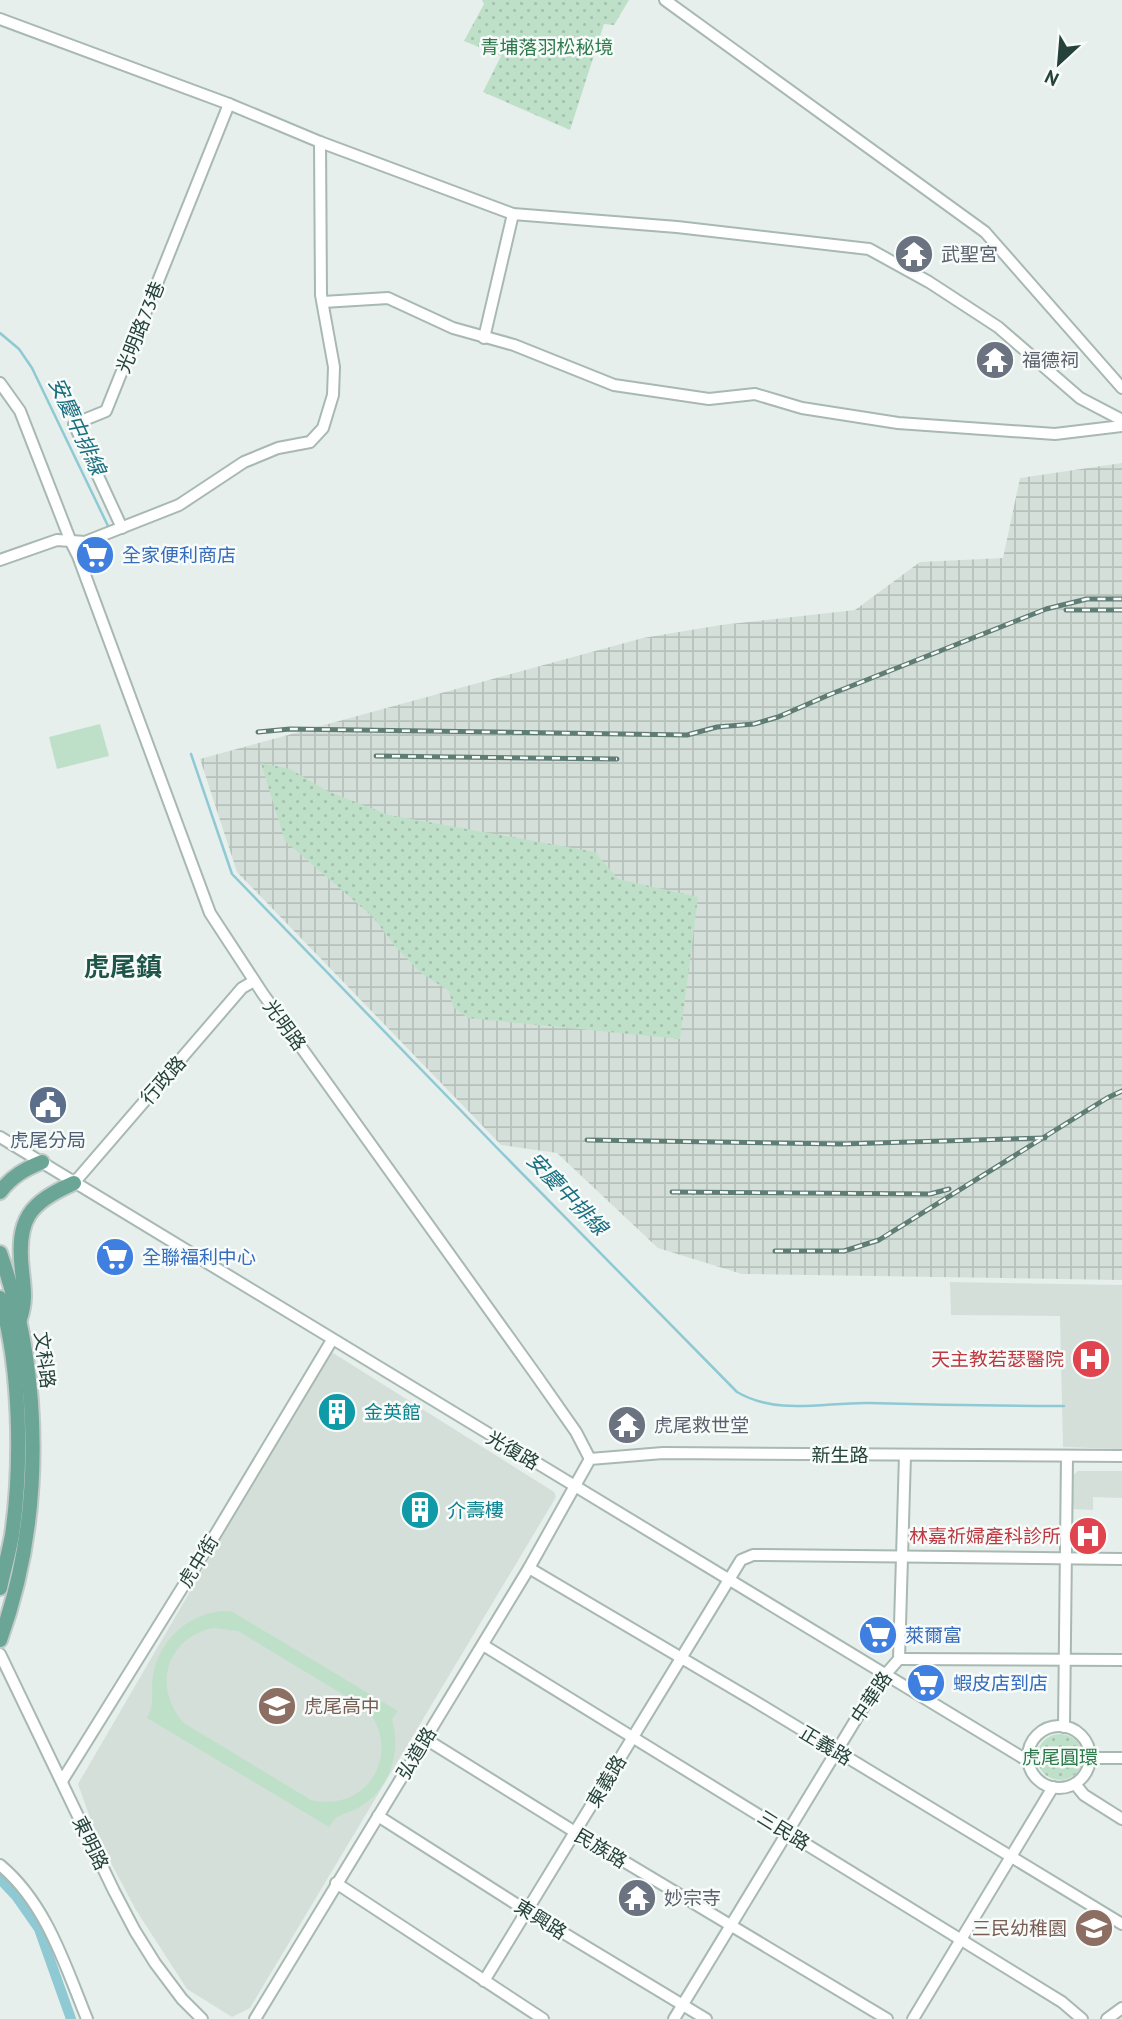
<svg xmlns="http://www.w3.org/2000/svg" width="1122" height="2019" font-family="'PT Sans','Noto Sans TC',sans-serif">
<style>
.built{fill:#d4dfda}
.industrial{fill:url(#industrial-grid)}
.green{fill:url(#green-dots)}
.pitch{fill:#bfe0c8;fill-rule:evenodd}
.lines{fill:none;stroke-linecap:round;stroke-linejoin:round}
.stream{stroke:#8ec9d4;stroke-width:2.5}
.canal{stroke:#8ec9d4;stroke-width:10}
.minor-casing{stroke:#a8b8b2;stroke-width:14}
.major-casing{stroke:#c2cac8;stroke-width:18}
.minor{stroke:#fff;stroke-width:10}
.major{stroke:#6aa596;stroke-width:14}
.rail-casing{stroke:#5f7d75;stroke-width:5}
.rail{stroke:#f7fbf9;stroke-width:2.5;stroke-dasharray:8;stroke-linecap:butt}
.labels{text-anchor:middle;stroke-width:5;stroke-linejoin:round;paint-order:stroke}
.park-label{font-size:19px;fill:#2d7a4b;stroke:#f7fbf9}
.worship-label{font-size:19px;fill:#5b616d;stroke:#f7fbf9;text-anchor:start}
.street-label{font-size:19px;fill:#24423a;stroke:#f7fbf9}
.shop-label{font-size:19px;fill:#366cbe;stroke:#f7fbf9;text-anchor:start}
.service-label{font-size:19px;fill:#4e5e75;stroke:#f7fbf9}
.health-label{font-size:19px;fill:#be3a42;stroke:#f7fbf9;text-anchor:end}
.culture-label{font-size:19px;fill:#0d838f;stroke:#f7fbf9;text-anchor:start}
.education-label{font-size:19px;fill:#785e54;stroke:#f7fbf9;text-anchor:start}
.water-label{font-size:21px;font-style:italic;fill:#1c6f80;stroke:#f7fbf9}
.district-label{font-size:26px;font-weight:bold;fill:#1f5548;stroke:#f7fbf9}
</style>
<defs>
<pattern id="industrial-grid" width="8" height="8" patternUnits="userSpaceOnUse" patternTransform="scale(1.75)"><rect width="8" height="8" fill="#d4dfda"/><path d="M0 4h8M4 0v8" fill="none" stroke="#b6c1bc"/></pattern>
<pattern id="green-dots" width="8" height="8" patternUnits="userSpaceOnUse" patternTransform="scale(1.75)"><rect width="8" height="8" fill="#bfe0c8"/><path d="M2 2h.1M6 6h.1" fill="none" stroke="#a4c1ad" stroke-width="1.8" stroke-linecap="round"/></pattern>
</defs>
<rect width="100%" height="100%" fill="#e6efeb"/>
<g class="built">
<path d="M950 1282 1122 1285V1449L1063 1447 1060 1316 951 1315Z"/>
<path d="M330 1351 554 1492 556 1497 250 2008 232 2017 187 1989 136 1910 97 1837 78 1784Z"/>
<path d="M1078 1471H1122V1498L1093 1497V1510L1071 1509V1477Z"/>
</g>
<path class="industrial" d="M1122 463V1280L742 1274 658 1248 557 1153 501 1145 237 872 200 759 643 638 721 625 855 610 920 562 1003 558 1020 478Z"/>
<g class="green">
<path d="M482 0H629L614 25 604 24 570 130 483 92 501 56 464 41 484 4Z"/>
<path d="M261 763 290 769 327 791 389 815 595 852 618 879 698 897 680 1039 468 1018 453 1007 449 991 421 973 394 945 373 917 285 841Z"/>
<circle cx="1060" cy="1757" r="23"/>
</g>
<g class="pitch">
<path d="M100 724 109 756 57 769 49 737Z"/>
<path d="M231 1611 398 1711 392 1719C402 1754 389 1792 356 1809 342 1816 338 1813 329 1827L147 1718C156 1699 150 1693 153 1675 159 1638 193 1609 231 1611ZM213 1628 238 1631 367 1709C403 1754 367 1813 311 1800L184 1723C152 1688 166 1638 213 1628Z"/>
</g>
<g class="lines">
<g class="stream">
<path d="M0 333 19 349 32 368 109 528"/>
<path d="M191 754 232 874 501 1152 737 1392C778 1416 825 1402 869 1403 934 1405 999 1406 1064 1406"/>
</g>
<path class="canal" d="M0 1879 16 1896 39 1929 71 2019"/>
<g class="minor-casing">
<g id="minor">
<path d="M665 0 985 232 1122 388"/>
<path d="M0 19 229 104 320 142 513 214 677 227 869 249 929 282 998 327 1080 398 1122 420"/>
<path d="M323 302 388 298 453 328 514 345 614 385 648 390 709 399 755 394 802 408 898 423 1055 434 1122 426"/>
<path d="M484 338 513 214"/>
<path d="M0 383 20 411 71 542 78 556 210 913 263 994 536 1375 576 1432 590 1459"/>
<path d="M122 528 74 424 106 411 229 104"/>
<path d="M0 560 57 540 85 542 179 505 244 462 278 448 310 442 323 428 333 395 334 367 321 295 320 142"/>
<path d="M0 1137 1028 1761"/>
<path d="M74 1183 242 988 254 981"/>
<path d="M529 1568 751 1699 1122 1924"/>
<path d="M483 1645 1062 2002 1082 2019"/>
<path d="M0 1654 114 1891 135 1931 155 1963 182 1999 202 2019"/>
<path d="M899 1659 1122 1660"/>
<circle cx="1059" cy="1757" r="31"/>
<path d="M1064 1727 1067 1456"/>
<path d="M424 1738 575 1832 887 2019"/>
<path d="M1090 1758H1122"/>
<path d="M62 1781 215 1535 332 1340"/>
<path d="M1075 1784 1084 1795 1122 1819"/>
<path d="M378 1816 527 1911 706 2019"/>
<path d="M0 1865C46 1903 65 1965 87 2019"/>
<path d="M336 1883 543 2019"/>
<path d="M484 1981 741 1560 753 1555 1122 1559"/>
<path d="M255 2019 529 1568 590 1459 663 1453 1122 1456"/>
<path d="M674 2019 878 1683 899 1659 905 1455"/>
<path d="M913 2019 1053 1787"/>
<path d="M1107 2019 1122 2008"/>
</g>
</g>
<g class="major-casing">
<g id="major">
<path d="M0 1192C12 1176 25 1169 42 1162"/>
<path d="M0 1253C43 1374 44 1519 0 1640"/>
<path d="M0 1298C21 1365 22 1466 12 1535 9 1552 4 1570 0 1588"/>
<path d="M20 1319C26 1301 24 1289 22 1271 16 1219 29 1203 74 1183"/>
</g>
</g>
<use href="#minor" class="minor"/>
<use href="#major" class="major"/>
<g class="rail-casing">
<g id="rail">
<path d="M1066 610H1122"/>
<path d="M258 732 290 729 687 735 717 727 754 724 778 717 831 694 1046 609 1087 599H1122"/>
<path d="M376 756 617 759"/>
<path d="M587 1140 842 1144 1045 1138"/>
<path d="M672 1192 930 1194 949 1189"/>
<path d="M775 1251H844L879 1240 1107 1098 1122 1091"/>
</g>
</g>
<use href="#rail" class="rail"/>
</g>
<defs>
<g id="temple-disc" transform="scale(2.0125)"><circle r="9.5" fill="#6b7280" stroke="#f7fbf9"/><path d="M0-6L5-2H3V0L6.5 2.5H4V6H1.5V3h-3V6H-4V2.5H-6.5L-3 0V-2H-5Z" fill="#fff"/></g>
<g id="supermarket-disc" transform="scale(2.0125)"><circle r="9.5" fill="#3f7fe0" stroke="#f7fbf9"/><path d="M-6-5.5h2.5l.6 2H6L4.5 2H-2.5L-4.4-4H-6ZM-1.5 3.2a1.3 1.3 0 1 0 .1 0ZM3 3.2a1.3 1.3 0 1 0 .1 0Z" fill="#fff"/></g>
<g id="civic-disc" transform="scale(2.0125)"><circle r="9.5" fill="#5c6f8a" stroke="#f7fbf9"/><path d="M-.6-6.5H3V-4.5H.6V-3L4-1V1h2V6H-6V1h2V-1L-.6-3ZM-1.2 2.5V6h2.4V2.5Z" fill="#fff"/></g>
<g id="hospital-disc" transform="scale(2.0125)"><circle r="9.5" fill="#e0444e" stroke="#f7fbf9"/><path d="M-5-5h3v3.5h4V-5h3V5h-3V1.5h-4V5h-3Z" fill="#fff"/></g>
<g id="building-disc" transform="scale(2.0125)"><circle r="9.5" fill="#0f9aa8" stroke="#f7fbf9"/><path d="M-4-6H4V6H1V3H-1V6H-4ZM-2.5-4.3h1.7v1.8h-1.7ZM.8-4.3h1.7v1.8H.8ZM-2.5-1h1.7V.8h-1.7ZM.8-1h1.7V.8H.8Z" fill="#fff"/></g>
<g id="school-disc" transform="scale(2.0125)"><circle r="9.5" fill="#8d6e63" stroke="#f7fbf9"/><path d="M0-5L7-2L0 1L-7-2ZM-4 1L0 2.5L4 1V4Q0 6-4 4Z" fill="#fff"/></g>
</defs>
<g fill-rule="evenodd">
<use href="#temple-disc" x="914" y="254"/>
<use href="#temple-disc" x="995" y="360"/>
<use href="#supermarket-disc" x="95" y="555"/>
<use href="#civic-disc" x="48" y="1105"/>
<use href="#supermarket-disc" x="115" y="1257"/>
<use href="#hospital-disc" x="1091" y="1359"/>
<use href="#building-disc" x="337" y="1412"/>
<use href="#temple-disc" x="627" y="1425"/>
<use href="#building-disc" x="420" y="1510"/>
<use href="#hospital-disc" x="1088" y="1536"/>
<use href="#supermarket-disc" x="878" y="1635"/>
<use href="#supermarket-disc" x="926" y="1683"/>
<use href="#school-disc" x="277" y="1706"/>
<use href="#temple-disc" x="637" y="1898"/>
<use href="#school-disc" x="1094" y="1928"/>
</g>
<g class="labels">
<g class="park-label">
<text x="547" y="54">青埔落羽松秘境</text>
<text x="1060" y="1764">虎尾圓環</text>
</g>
<g class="worship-label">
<text x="941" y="261">武聖宮</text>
<text x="1022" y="367">福德祠</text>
<text x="654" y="1432">虎尾救世堂</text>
<text x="664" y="1905">妙宗寺</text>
</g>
<g class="street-label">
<text transform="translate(140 327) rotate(-68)" y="7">光明路73巷</text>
<text transform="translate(285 1025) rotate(54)" y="7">光明路</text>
<text transform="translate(163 1080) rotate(-49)" y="7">行政路</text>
<text transform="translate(45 1360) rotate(83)" y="7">文科路</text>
<text transform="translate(513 1450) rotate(30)" y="7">光復路</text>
<text x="840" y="1462">新生路</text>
<text transform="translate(198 1561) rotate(-58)" y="7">虎中街</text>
<text transform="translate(871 1697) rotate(-56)" y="7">中華路</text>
<text transform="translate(826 1745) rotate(31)" y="7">正義路</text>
<text transform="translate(416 1753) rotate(-59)" y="7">弘道路</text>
<text transform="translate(606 1781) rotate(-59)" y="7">東義路</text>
<text transform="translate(784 1830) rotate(32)" y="7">三民路</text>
<text transform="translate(91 1843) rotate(64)" y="7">東明路</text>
<text transform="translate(601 1848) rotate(31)" y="7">民族路</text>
<text transform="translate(541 1919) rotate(32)" y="7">東興路</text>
</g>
<g class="shop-label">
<text x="122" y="562">全家便利商店</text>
<text x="142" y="1264">全聯福利中心</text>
<text x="905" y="1642">萊爾富</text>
<text x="953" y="1690">蝦皮店到店</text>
</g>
<g class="service-label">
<text x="48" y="1147">虎尾分局</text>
</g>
<g class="health-label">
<text x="1064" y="1366">天主教若瑟醫院</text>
<text x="1061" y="1543">林嘉祈婦產科診所</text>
</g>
<g class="culture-label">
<text x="364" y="1419">金英館</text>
<text x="447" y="1517">介壽樓</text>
</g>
<g class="education-label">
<text x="304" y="1713">虎尾高中</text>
<text x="1067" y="1935" text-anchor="end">三民幼稚園</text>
</g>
<g class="water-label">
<text transform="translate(77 426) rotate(65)" y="7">安慶中排線</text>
<text transform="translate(567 1194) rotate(46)" y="7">安慶中排線</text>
</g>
<g class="district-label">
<text x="123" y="976">虎尾鎮</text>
</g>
</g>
<g transform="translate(1059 63) rotate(206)" stroke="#f7fbf9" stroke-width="5" paint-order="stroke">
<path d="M0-5L12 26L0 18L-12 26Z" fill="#24423a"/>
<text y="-10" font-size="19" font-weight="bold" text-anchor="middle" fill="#24423a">N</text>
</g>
</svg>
